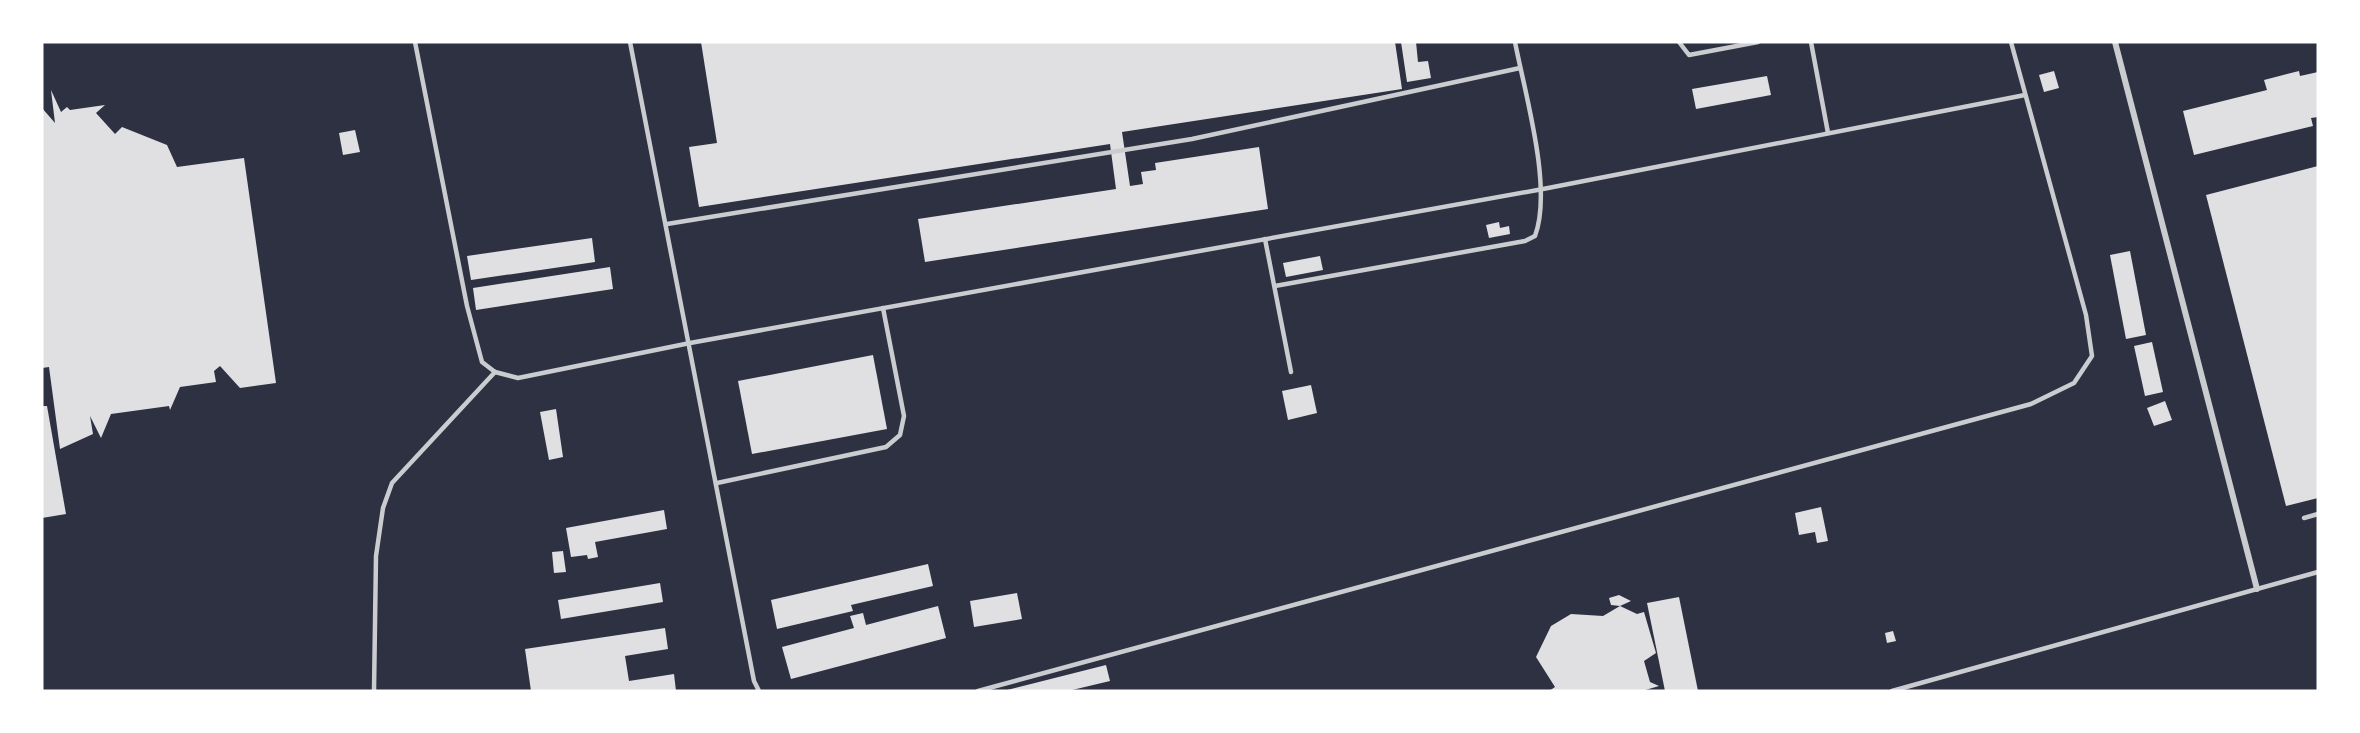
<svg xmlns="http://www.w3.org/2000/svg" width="2360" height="733" font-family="Jost,sans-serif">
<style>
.building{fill:#e0e0e3}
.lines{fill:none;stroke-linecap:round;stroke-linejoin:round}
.service{stroke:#caccd0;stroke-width:4.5}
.minor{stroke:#caccd0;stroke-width:6}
</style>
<rect width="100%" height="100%" fill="#2d3142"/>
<g class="building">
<path d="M701 42H1395L1402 89 1122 132 1130 186 1143 184 1141 172 1156 170 1155 163 1259 147 1268 209 925 262 918 219 1116 189 1110 144 699 207 689 147 717 143Z"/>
<path d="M1401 42H1416L1418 62 1428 61 1431 78 1407 82Z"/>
<path d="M2054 71 2059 88 2044 92 2039 75Z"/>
<path d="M2299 71 2300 76 2318 72V117L2311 118 2313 126 2194 155 2183 111 2267 90 2264 80Z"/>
<path d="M1767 76 1771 95 1696 109 1692 89Z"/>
<path d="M51 90 61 112 67 107 70 110 105 105 96 113 115 134 122 127 167 145 177 167 244 158 276 383 240 388 220 366 214 371 216 382 180 387 170 410 169 406 111 414 101 438 90 416 93 434 60 449 49 367 42 368V108L55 123Z"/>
<path d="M355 130 360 152 343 155 339 133Z"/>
<path d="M2318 166V498L2286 506 2206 195Z"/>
<path d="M1499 222 1500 228 1509 226 1510 234 1489 238 1486 225Z"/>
<path d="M592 238 595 262 471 280 467 256Z"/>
<path d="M2130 251 2146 335 2126 339 2110 255Z"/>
<path d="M1320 256 1323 270 1286 277 1283 263Z"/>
<path d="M610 267 613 289 476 310 473 288Z"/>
<path d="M2152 342 2163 392 2145 396 2134 346Z"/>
<path d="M873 355 887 429 752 454 738 381Z"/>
<path d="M1311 385 1317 413 1288 420 1282 391Z"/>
<path d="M2165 401 2172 420 2154 426 2147 408Z"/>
<path d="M42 406H47L66 514 42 518Z"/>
<path d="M556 409 563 457 549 460 540 412Z"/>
<path d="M1821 507 1828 541 1817 543 1815 532 1799 535 1795 513Z"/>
<path d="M664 510 667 529 595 542 598 557 588 559 587 555 571 557 566 528Z"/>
<path d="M563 551 566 572 554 573 552 552Z"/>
<path d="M928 564 933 586 851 605 853 611 777 629 771 600Z"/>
<path d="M660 583 663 602 561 619 558 600Z"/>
<path d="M1017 593 1022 619 974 627 970 601Z"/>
<path d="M1619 595 1631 601 1620 606 1637 614 1644 612 1656 653 1644 661 1650 682 1659 686 1642 691H1549L1555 687 1536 657 1551 626 1571 614 1603 616 1620 606 1611 605 1609 598Z"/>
<path d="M1679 597 1698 691H1665L1647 603Z"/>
<path d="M938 606 946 638 791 679 782 647 854 628 850 616 863 613 866 625Z"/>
<path d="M665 628 668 649 625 656 629 681 674 674 676 691H531L525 649Z"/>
<path d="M1893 631 1896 641 1887 643 1885 633Z"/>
<path d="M1106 665 1110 681 1068 691H1003Z"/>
</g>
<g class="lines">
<g class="service">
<path d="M415 42 467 306 482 362 495 372 518 378 690 343 1543 189 2025 95"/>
<path d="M630 42 754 681 759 691"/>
<path d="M1679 42 1689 55 1758 42"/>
<path d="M1811 42 1828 133"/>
<path d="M667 224 1192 139 1520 68"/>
<path d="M1265 239 1291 372"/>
<path d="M1275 286 1525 241 1535 236C1553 188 1525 94 1515 42"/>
<path d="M717 483 886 447 900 435 904 416 883 308"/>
<path d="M2304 518 2318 514"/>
<path d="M374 691 376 556 383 508 392 483 495 372"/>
<path d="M978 691 2031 404 2074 383 2092 356 2086 315 2011 42"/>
<path d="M1892 691 2318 572"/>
</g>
<path class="minor" d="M2115 42 2257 589"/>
</g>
<rect width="2360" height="733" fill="none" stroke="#ffffff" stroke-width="87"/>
</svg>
